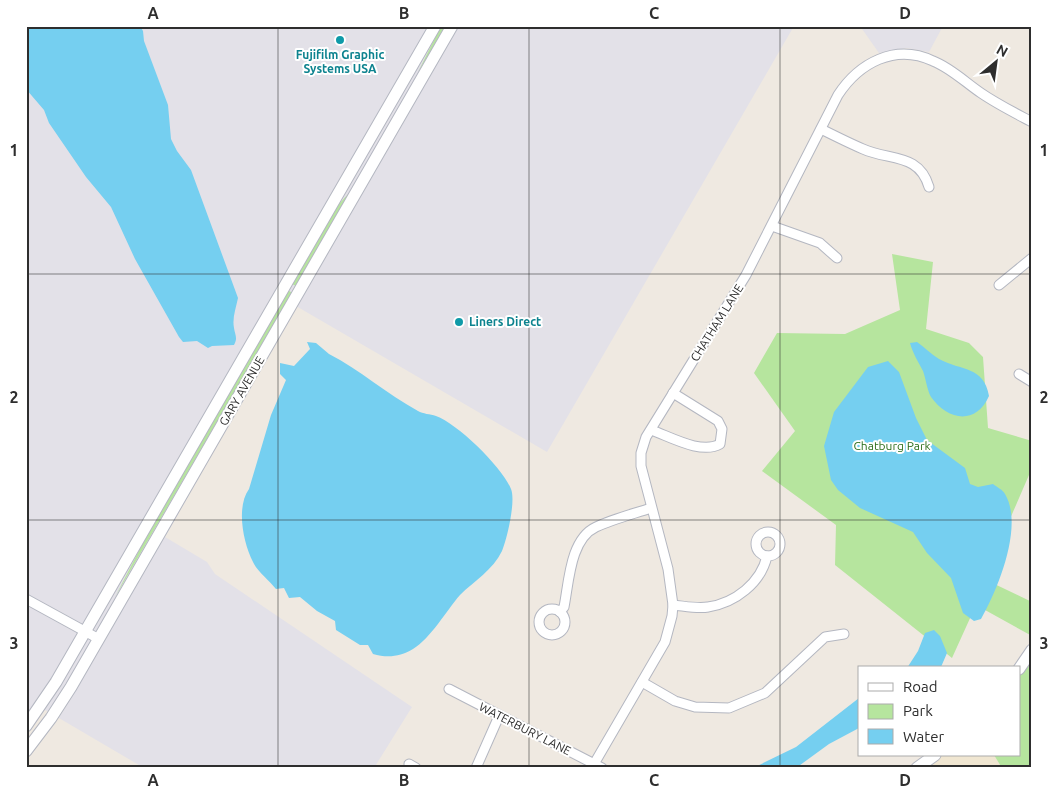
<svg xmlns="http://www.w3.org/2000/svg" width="1058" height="794" font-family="Ubuntu,sans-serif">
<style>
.industrial{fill:#e3e1e8}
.education{fill:#f0e6d1}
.green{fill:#b6e59e}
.water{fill:#75cff0}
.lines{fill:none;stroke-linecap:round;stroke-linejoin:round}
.street-casing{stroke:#b4b7c1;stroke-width:11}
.secondary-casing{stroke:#b4b7c1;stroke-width:13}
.street{stroke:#fff;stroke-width:9}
.secondary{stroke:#fff;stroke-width:11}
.grid{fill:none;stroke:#2e2e2e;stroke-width:1;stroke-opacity:0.55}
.culture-dot{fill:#0f9aa8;stroke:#fff;stroke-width:2}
.labels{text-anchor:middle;stroke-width:4;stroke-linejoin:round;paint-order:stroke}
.culture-label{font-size:12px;font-weight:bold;fill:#0d838f;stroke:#fff}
.street-label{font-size:12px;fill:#2e2e2e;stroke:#fff}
.park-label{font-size:12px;fill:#2c6e1b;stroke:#fff}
.neatline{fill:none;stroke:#2e2e2e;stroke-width:2}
.grid-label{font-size:16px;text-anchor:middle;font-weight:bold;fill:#2e2e2e}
</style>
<rect width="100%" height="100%" fill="#efe9e1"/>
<g class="industrial">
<path d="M26 26H794L547 452 296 306 165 537 207 562 215 574 412 707 374 768H144L35 704 26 714Z"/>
<path d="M860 26H943L929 52 907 48 879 53Z"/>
</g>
<path class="education" d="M939 755H994L1002 768H923Z"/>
<g class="green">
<path d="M441 26H446L418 72Z"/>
<path d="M350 192 296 286 292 284 338 205Z"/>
<path d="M892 254 933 262 926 329 969 343 983 357 988 428 1032 441V468L984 579 1032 602V636L976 605 952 658 835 565 836 525 762 471 795 431 754 373 777 333 845 334 900 310Z"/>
<path d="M288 290 292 293 115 597 144 541Z"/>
<path d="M1025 661 1032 666V768H1002L994 755H1019V669Z"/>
</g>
<g class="water">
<path d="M26 26H140L143 31 144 41 168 105 171 139 177 151 191 170 238 298C236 308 232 318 234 328 235 335 238 338 234 345L212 346 208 348 197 341 183 342 179 337 135 259 111 207 86 177 49 123 44 110 26 89Z"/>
<path d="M307 342 316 343 329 354C360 370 387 394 418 411 423 414 430 414 436 416 458 424 502 467 511 489 516 501 507 539 502 551 493 570 474 581 460 595 446 611 431 638 413 649 400 657 387 658 373 654L368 645H360L336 630 335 621 317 611 300 597 289 598 284 588 276 589C269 580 257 571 253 562 243 542 236 507 249 489L271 415 286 380 280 374V363L294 366 310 349Z"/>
<path d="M917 342C924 347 931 354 939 359 961 371 984 366 989 396 976 425 948 421 931 397 927 390 926 379 923 371 918 361 913 354 910 343Z"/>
<path d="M888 361 899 372 916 418 927 440 965 468 970 484 978 487 993 484C997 487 1003 490 1005 494 1024 526 998 589 981 619L974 621 963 613 951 578 927 553 913 532 860 508 838 490 831 480 824 446 834 412 868 367Z"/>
<path d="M934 630 940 636 947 653 941 667 907 668 918 651 925 633Z"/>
<path d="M859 698V728L829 744 796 768H753L796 747Z"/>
</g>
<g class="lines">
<g class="street-casing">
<g id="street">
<path d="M821 129C835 136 849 143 863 149 890 161 919 153 929 187"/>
<path d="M772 226 820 243 837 258"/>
<path d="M999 285 1032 258"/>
<path d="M1019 374 1032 382"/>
<path d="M651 430C669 436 701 455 720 444L722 429 718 421 673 393"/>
<circle cx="768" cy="544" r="12"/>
<path d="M26 599 99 639"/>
<path d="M673 605C684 606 698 609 708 607 735 603 761 583 767 556"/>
<circle cx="552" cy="622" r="13"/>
<path d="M560 612 564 607C569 582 570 539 596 527 613 519 633 514 651 508"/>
<path d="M642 682 675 701 695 707 729 708 765 693 825 637 844 634"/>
<path d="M449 689 602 768"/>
<path d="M409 764 416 768"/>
<path d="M594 764 665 642 672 616 673 605 668 569 641 466V453L646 437 746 275 838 95C859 63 895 43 933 61 951 68 966 83 981 93 997 104 1015 113 1032 122"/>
<path d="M476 768 499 716"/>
</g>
</g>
<g class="secondary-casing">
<g id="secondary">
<path d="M1019 669 1032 650"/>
<path d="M26 726 56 682 435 26"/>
<path d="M26 751 51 718 71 687 452 26"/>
<path d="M917 768 935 755"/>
</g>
</g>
<use href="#street" class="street"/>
<use href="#secondary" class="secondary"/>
</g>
<path class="grid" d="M278 26V768M529 26V768M780 26V768M26 274H1032M26 520H1032"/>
<g class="culture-dot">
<circle cx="340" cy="40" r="5"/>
<circle cx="459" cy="322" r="5"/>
</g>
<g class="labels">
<g class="culture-label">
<text x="340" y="59">Fujifilm Graphic<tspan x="340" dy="14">Systems USA</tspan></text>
<text x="469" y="326" text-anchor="start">Liners Direct</text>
</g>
<g class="street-label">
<text transform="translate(717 323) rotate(-58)" y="4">CHATHAM LANE</text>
<text transform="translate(242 391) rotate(-60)" y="4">GARY AVENUE</text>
<text transform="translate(525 729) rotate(27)" y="4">WATERBURY LANE</text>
</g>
<g class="park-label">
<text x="892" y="450">Chatburg Park</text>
</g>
</g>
<rect width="1058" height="794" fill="none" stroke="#ffffff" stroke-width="55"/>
<rect x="858" y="666" width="162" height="90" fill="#ffffff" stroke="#ababab"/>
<rect x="868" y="683" width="25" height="8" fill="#ffffff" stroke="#ababab"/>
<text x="903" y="692" font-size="15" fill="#2e2e2e">Road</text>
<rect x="868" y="704" width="25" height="15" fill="#b6e59e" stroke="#ababab"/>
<text x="903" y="716" font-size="15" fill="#2e2e2e">Park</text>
<rect x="868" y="729" width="25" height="15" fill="#75cff0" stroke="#ababab"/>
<text x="903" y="742" font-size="15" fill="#2e2e2e">Water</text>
<g transform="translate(996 62) rotate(29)" stroke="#ffffff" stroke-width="4" paint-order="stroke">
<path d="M0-4L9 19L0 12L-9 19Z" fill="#2e2e2e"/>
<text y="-8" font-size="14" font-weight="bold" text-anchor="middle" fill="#2e2e2e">N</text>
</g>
<rect x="28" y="28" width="1002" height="738" class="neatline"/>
<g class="grid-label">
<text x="153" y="19">A</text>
<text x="404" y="19">B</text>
<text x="654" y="19">C</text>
<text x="905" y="19">D</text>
<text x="14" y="156">1</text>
<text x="1044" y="156">1</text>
<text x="14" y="403">2</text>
<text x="1044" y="403">2</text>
<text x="14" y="649">3</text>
<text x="1044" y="649">3</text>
<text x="153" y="786">A</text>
<text x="404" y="786">B</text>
<text x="654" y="786">C</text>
<text x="905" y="786">D</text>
</g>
</svg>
